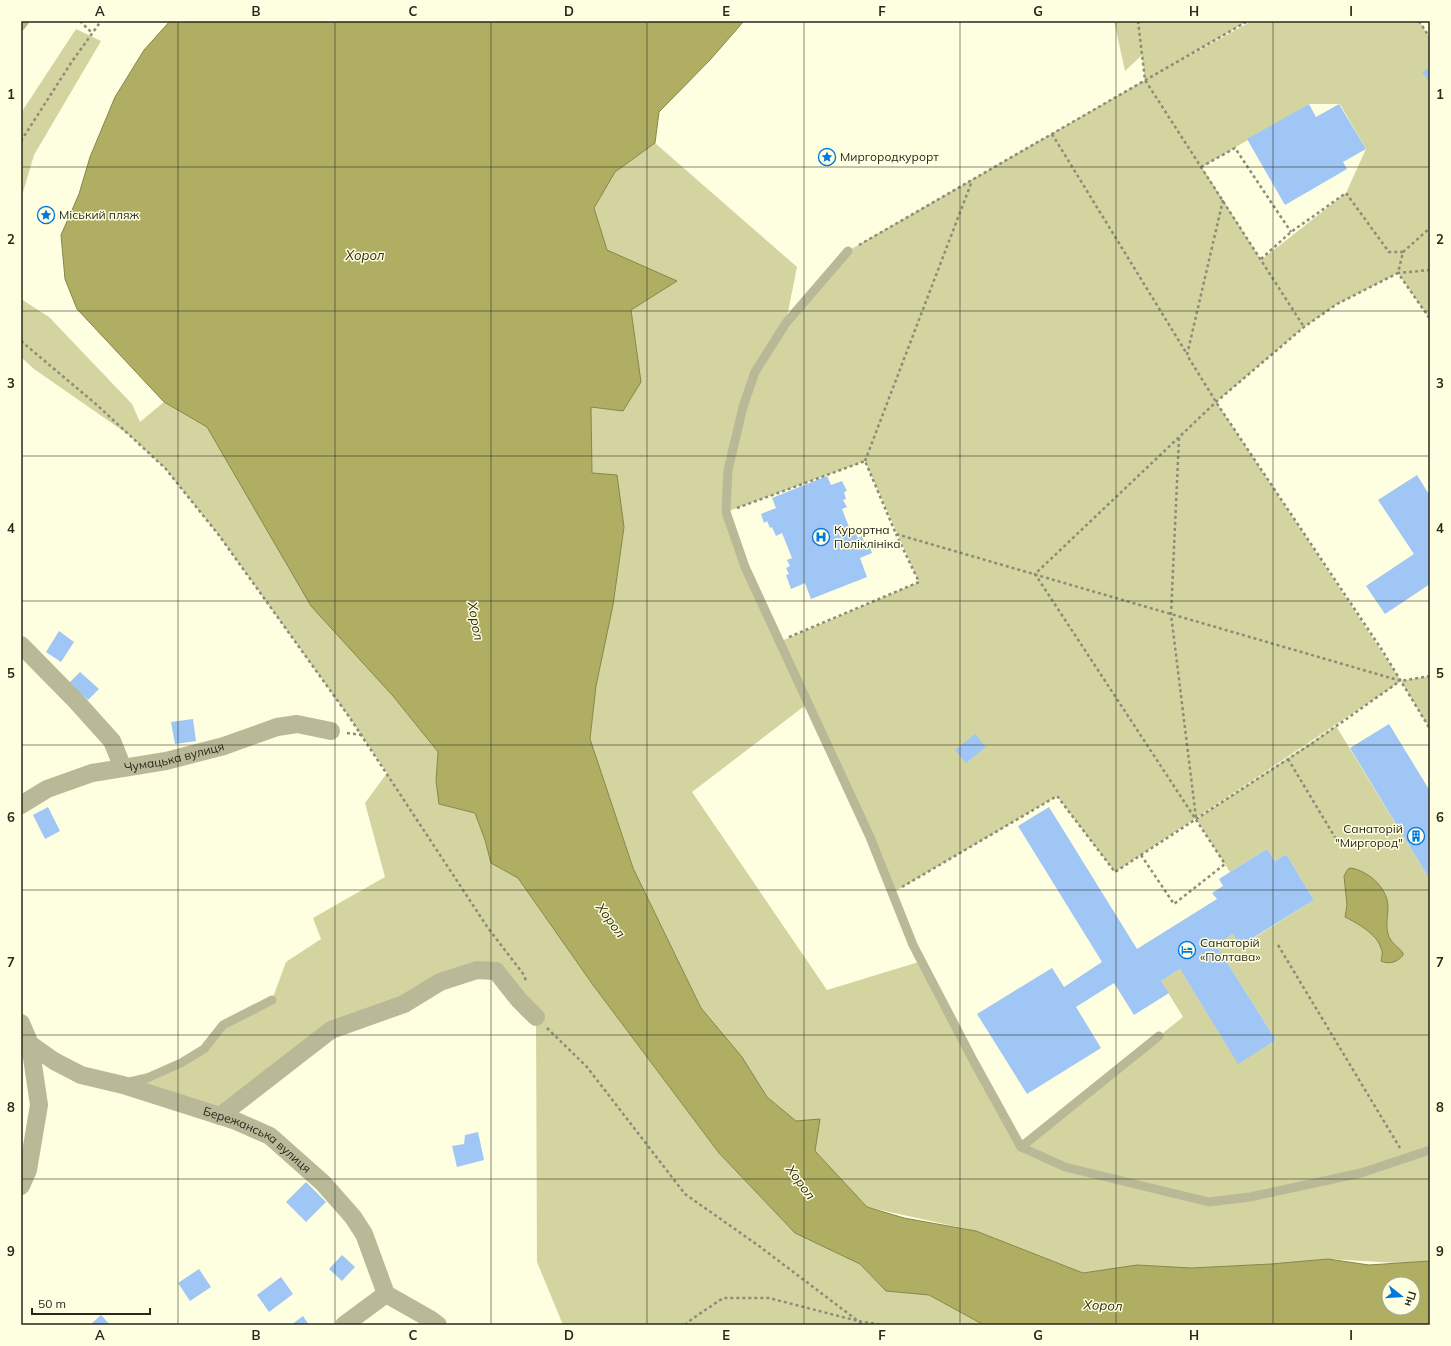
<svg xmlns="http://www.w3.org/2000/svg" width="1451" height="1346" font-family="Mulish,sans-serif">
<style>
.green{fill:#d4d4a0;fill-rule:evenodd}
.water{fill:#afae62;stroke:#86864d;fill-rule:evenodd}
.building{fill:#9fc6f5}
.lines{fill:none;stroke-linecap:round;stroke-linejoin:round}
.path{stroke:#8c8c78;stroke-width:2.5;stroke-dasharray:3 3;stroke-linecap:butt}
.service{stroke:#b9b998;stroke-width:9}
.minor{stroke:#b9b998;stroke-width:18}
.grid{fill:none;stroke:#28281d;stroke-width:1;stroke-opacity:0.55}
.labels{text-anchor:middle;stroke-width:3;stroke-linejoin:round;paint-order:stroke}
.poi-label{font-size:12px;fill:#28281d;stroke:#fefee0;text-anchor:start}
.street-label{font-size:12px;fill:#28281d;stroke:#fefee0}
.water-label{font-size:13px;font-style:italic;fill:#2e2d0a;stroke:#fefee0}
.neatline{fill:none;stroke:#28281d;stroke-width:1.5}
.grid-label{font-size:13px;text-anchor:middle;font-weight:bold;fill:#28281d}
</style>
<rect width="100%" height="100%" fill="#fefee0"/>
<g class="green">
<path d="M1114 21H1248L1178 62 1252 21H1419L1430 38V270H1426H1430V319L1398 273 1337 304 1304 327 1216 402 1401 681 1430 676V729L1401 681 1115 872 1057 796 892 893 807 704 692 792 827 990 922 961 1021 1147 1183 1017 1161 981 1180 969 1238 1063 1276 1040 1216 945 1233 934 1241 946 1314 900 1286 854 1275 861 1267 849 1230 872 1196 819 1336 726 1430 880V1261L1397 1263 1328 1259 1271 1264 1191 1268 1137 1265 1083 1273 976 1231 867 1207 815 1151 796 1121 767 1097 701 1008 633 868 604 783 590 739 596 686 613 605 624 527 592 473 591 407 641 382 631 310 607 250 594 208 615 172 655 143 797 267 786 322 848 251 1145 80 1142 55 1125 71ZM1309 104H1340L1366 149 1346 193 1261 260 1202 167ZM865 461 919 582 779 642 726 512Z"/>
<path d="M76 29 101 41 34 155 21 199V113Z"/>
<path d="M21 299 49 317 132 404 140 422 164 402 207 427 242 486 393 696 438 753 436 781 439 804 475 813 485 840 491 863 518 878 593 985 719 1153 795 1233 860 1264 886 1291 929 1295 984 1325H563L537 1262 536 1017 495 971 331 1030 220 1116 118 1084 147 1078 204 1049 223 1025 272 1000 286 962 321 939 313 918 385 877 365 803 387 773 350 718 218 534 165 468 129 435 34 369 21 357Z"/>
</g>
<g class="water">
<path d="M170 21H744L710 60 659 112 655 143 615 172 594 208 607 250 677 281 631 310 641 382 623 411 591 407 592 473 617 475 624 527 613 605 596 686 590 739 633 868 701 1008 742 1057 767 1097 796 1121 820 1119 815 1151 867 1207 904 1218 976 1231 1083 1273 1137 1265 1191 1268 1271 1264 1328 1259 1369 1265 1430 1261V1325H984L929 1295 886 1291 860 1264 795 1233 719 1153 593 985 518 878 491 863 485 840 475 813 439 804 436 781 438 752 393 696 311 606 207 427 164 402 77 309 65 279 61 235 79 194 90 157 115 97 144 50ZM1389 1284H1413V1308H1389Z"/>
<path d="M1351 868C1368 871 1387 887 1388 906 1388 917 1385 926 1389 937 1392 944 1399 947 1403 953V955C1398 962 1389 965 1381 961 1382 957 1383 952 1381 948 1377 934 1357 923 1345 917L1347 905 1344 876 1348 869Z"/>
</g>
<g class="building">
<path d="M1430 67V83L1422 72Z"/>
<path d="M1309 104 1316 117 1339 104 1366 149 1343 162 1347 169 1285 205 1247 139Z"/>
<path d="M1417 475 1430 496V584L1385 614 1366 586 1414 554 1378 500Z"/>
<path d="M827 476 831 485 842 481 847 491 844 492 846 499 843 500 847 507 842 509 851 532 855 531 858 538 862 536 865 544 868 543 872 553 860 558 867 577 811 599 805 583 791 589 786 575 789 574 786 568 790 566 787 560 792 558 782 533 776 536 772 527 770 528 767 521 764 523 761 514 776 508 772 498Z"/>
<path d="M59 631 74 642 61 662 46 652Z"/>
<path d="M80 672 99 689 88 700 69 683Z"/>
<path d="M193 719 196 741 175 744 171 722Z"/>
<path d="M1389 724 1430 791V880L1350 748Z"/>
<path d="M975 734 986 747 966 763 955 750Z"/>
<path d="M48 807 60 831 45 839 33 815Z"/>
<path d="M1049 807 1137 949 1217 899 1212 893 1223 886 1219 879 1230 872 1267 849 1275 861 1286 854 1314 900 1240 946 1233 934 1216 945 1276 1040 1238 1064 1180 969 1161 981 1169 993 1134 1015 1114 983 1076 1007 1101 1048 1027 1094 977 1014 1052 968 1064 987 1102 962 1018 826Z"/>
<path d="M478 1132 484 1160 457 1167 452 1146 464 1144 465 1135Z"/>
<path d="M306 1182 326 1202 306 1222 286 1202Z"/>
<path d="M342 1255 355 1267 342 1281 329 1269Z"/>
<path d="M199 1269 211 1287 190 1301 178 1283Z"/>
<path d="M281 1277 293 1294 269 1312 257 1295Z"/>
<path d="M101 1315 110 1325H90Z"/>
<path d="M303 1316 309 1325H291Z"/>
</g>
<g class="lines">
<g class="path">
<path d="M80 21 92 33"/>
<path d="M1138 21 1145 80 1304 327"/>
<path d="M1419 21 1430 38"/>
<path d="M1052 134 1187 354"/>
<path d="M21 141 71 63 101 21"/>
<path d="M1201 167 1235 148 1291 232"/>
<path d="M1223 200 1187 355 1216 402 1382 650 1430 729"/>
<path d="M859 245 1248 21"/>
<path d="M1261 259 1291 232 1346 193 1389 252H1403"/>
<path d="M1430 270 1398 273 1430 319"/>
<path d="M21 341 97 405 165 468 218 534 350 718 488 928 524 975 526 981"/>
<path d="M1179 438 1171 614 1196 818"/>
<path d="M865 461 972 181"/>
<path d="M737 508 865 461 896 534 1401 681 1430 676"/>
<path d="M789 637 919 582 896 534"/>
<path d="M347 733 362 735"/>
<path d="M1288 759 1339 844"/>
<path d="M1141 855 1174 904 1225 864 1035 574 1216 402 1304 327 1337 304 1398 273 1403 252 1430 228"/>
<path d="M902 887 1057 796 1115 872 1311 744 1400 681"/>
<path d="M1278 945 1400 1148"/>
<path d="M547 1028 587 1067 685 1194 759 1246 858 1321 883 1325"/>
<path d="M685 1325 692 1319 723 1298H769L858 1321 862 1325"/>
</g>
<g class="service">
<path d="M21 26 25 21"/>
<path d="M848 251 786 323 755 372 743 407 728 470 726 512 745 567 870 837 913 945 974 1062 1021 1147 1065 1167 1209 1202 1250 1197 1361 1173 1430 1150"/>
<path d="M125 1083 147 1078 181 1063 204 1049 223 1025 272 1000"/>
<path d="M1021 1147 1159 1036"/>
</g>
<g class="minor">
<path d="M21 645 76 701 112 741 123 768"/>
<path id="s1" d="M21 805 47 789 92 773 166 761 224 746 277 727 297 724 331 731"/>
<path id="s2" d="M21 1023 30 1044 54 1061 81 1075 123 1085 236 1121 270 1136 323 1183 353 1217 364 1234 386 1294 430 1319 438 1325"/>
<path d="M220 1116 331 1030 404 1004 440 982 477 970 496 971 519 1000 536 1017"/>
<path d="M21 1186 28 1170 39 1105 30 1044"/>
<path d="M344 1325 386 1294"/>
</g>
</g>
<path class="grid" d="M178 21V1325M335 21V1325M491 21V1325M647 21V1325M804 21V1325M960 21V1325M1116 21V1325M1273 21V1325M21 167H1430M21 311H1430M21 456H1430M21 601H1430M21 745H1430M21 890H1430M21 1035H1430M21 1179H1430"/>
<defs>
<g id="sight-ring" transform="scale(0.9)"><circle r="9.5" fill="#fefee0" stroke="#0078df" stroke-width="1.5"/><path d="M0-6L1.8-2.2L6-1.7L2.9 1.2L3.7 5.4L0 3.3L-3.7 5.4L-2.9 1.2L-6-1.7L-1.8-2.2Z" fill="#0078df"/></g>
<g id="hospital-ring" transform="scale(0.9)"><circle r="9.5" fill="#fefee0" stroke="#0078df" stroke-width="1.5"/><path d="M-5-5h3v3.5h4V-5h3V5h-3V1.5h-4V5h-3Z" fill="#0078df"/></g>
<g id="building-ring" transform="scale(0.9)"><circle r="9.5" fill="#fefee0" stroke="#0078df" stroke-width="1.5"/><path d="M-4-6H4V6H1V3H-1V6H-4ZM-2.5-4.3h1.7v1.8h-1.7ZM.8-4.3h1.7v1.8H.8ZM-2.5-1h1.7V.8h-1.7ZM.8-1h1.7V.8H.8Z" fill="#0078df"/></g>
<g id="hotel-ring" transform="scale(0.9)"><circle r="9.5" fill="#fefee0" stroke="#0078df" stroke-width="1.5"/><path d="M-6-4.5h1.5V1H6V5H4.5V3h-9V5H-6ZM-4 0a1.8 1.8 0 1 1 3.6 0ZM.5 0V-2.5h3Q6-2.5 6 0Z" fill="#0078df"/></g>
</defs>
<g fill-rule="evenodd">
<use href="#sight-ring" x="827" y="157"/>
<use href="#sight-ring" x="46" y="215"/>
<use href="#hospital-ring" x="821" y="537"/>
<use href="#building-ring" x="1416" y="836"/>
<use href="#hotel-ring" x="1187" y="950"/>
</g>
<g class="labels">
<g class="poi-label">
<text x="840" y="161">Миргородкурорт</text>
<text x="59" y="219">Міський пляж</text>
<text x="834" y="534">Курортна<tspan x="834" dy="14">Поліклініка</tspan></text>
<text x="1403" y="833" text-anchor="end">Санаторій<tspan x="1403" dy="14">"Миргород"</tspan></text>
<text x="1200" y="947">Санаторій<tspan x="1200" dy="14">«Полтава»</tspan></text>
</g>
<g class="street-label">
<text dy="4" stroke="none"><textPath href="#s1" startOffset="162">Чумацька вулиця</textPath></text>
<text dy="4" stroke="none"><textPath href="#s2" startOffset="272">Бережанська вулиця</textPath></text>
</g>
<g class="water-label">
<text x="365" y="260">Хорол</text>
<text transform="translate(476 621) rotate(80)" y="5">Хорол</text>
<text transform="translate(611 920) rotate(54)" y="5">Хорол</text>
<text transform="translate(801 1182) rotate(54)" y="5">Хорол</text>
<text transform="translate(1103 1305) rotate(2)" y="5">Хорол</text>
</g>
</g>
<rect width="1451" height="1346" fill="none" stroke="#fefee0" stroke-width="44"/>
<g transform="translate(1401 1296) rotate(107)"><circle r="19" fill="#fefee0" stroke="#a8a892"/>
<path d="M0-3L7 15L0 10L-7 15Z" fill="#0078df"/>
<text y="-6" font-size="11" font-weight="bold" text-anchor="middle" fill="#28281d">Пн</text>
</g>
<path d="M32 1308v6h118v-6" fill="none" stroke="#28281d" stroke-width="2"/>
<text x="38" y="1308" font-size="12" fill="#28281d" stroke="#fefee0" stroke-width="3" paint-order="stroke">50 m</text>
<rect x="22" y="22" width="1407" height="1302" class="neatline"/>
<g class="grid-label">
<text x="100" y="16">A</text>
<text x="256" y="16">B</text>
<text x="413" y="16">C</text>
<text x="569" y="16">D</text>
<text x="726" y="16">E</text>
<text x="882" y="16">F</text>
<text x="1038" y="16">G</text>
<text x="1194" y="16">H</text>
<text x="1351" y="16">I</text>
<text x="11" y="99">1</text>
<text x="1440" y="99">1</text>
<text x="11" y="244">2</text>
<text x="1440" y="244">2</text>
<text x="11" y="388">3</text>
<text x="1440" y="388">3</text>
<text x="11" y="533">4</text>
<text x="1440" y="533">4</text>
<text x="11" y="678">5</text>
<text x="1440" y="678">5</text>
<text x="11" y="822">6</text>
<text x="1440" y="822">6</text>
<text x="11" y="967">7</text>
<text x="1440" y="967">7</text>
<text x="11" y="1112">8</text>
<text x="1440" y="1112">8</text>
<text x="11" y="1256">9</text>
<text x="1440" y="1256">9</text>
<text x="100" y="1340">A</text>
<text x="256" y="1340">B</text>
<text x="413" y="1340">C</text>
<text x="569" y="1340">D</text>
<text x="726" y="1340">E</text>
<text x="882" y="1340">F</text>
<text x="1038" y="1340">G</text>
<text x="1194" y="1340">H</text>
<text x="1351" y="1340">I</text>
</g>
</svg>
